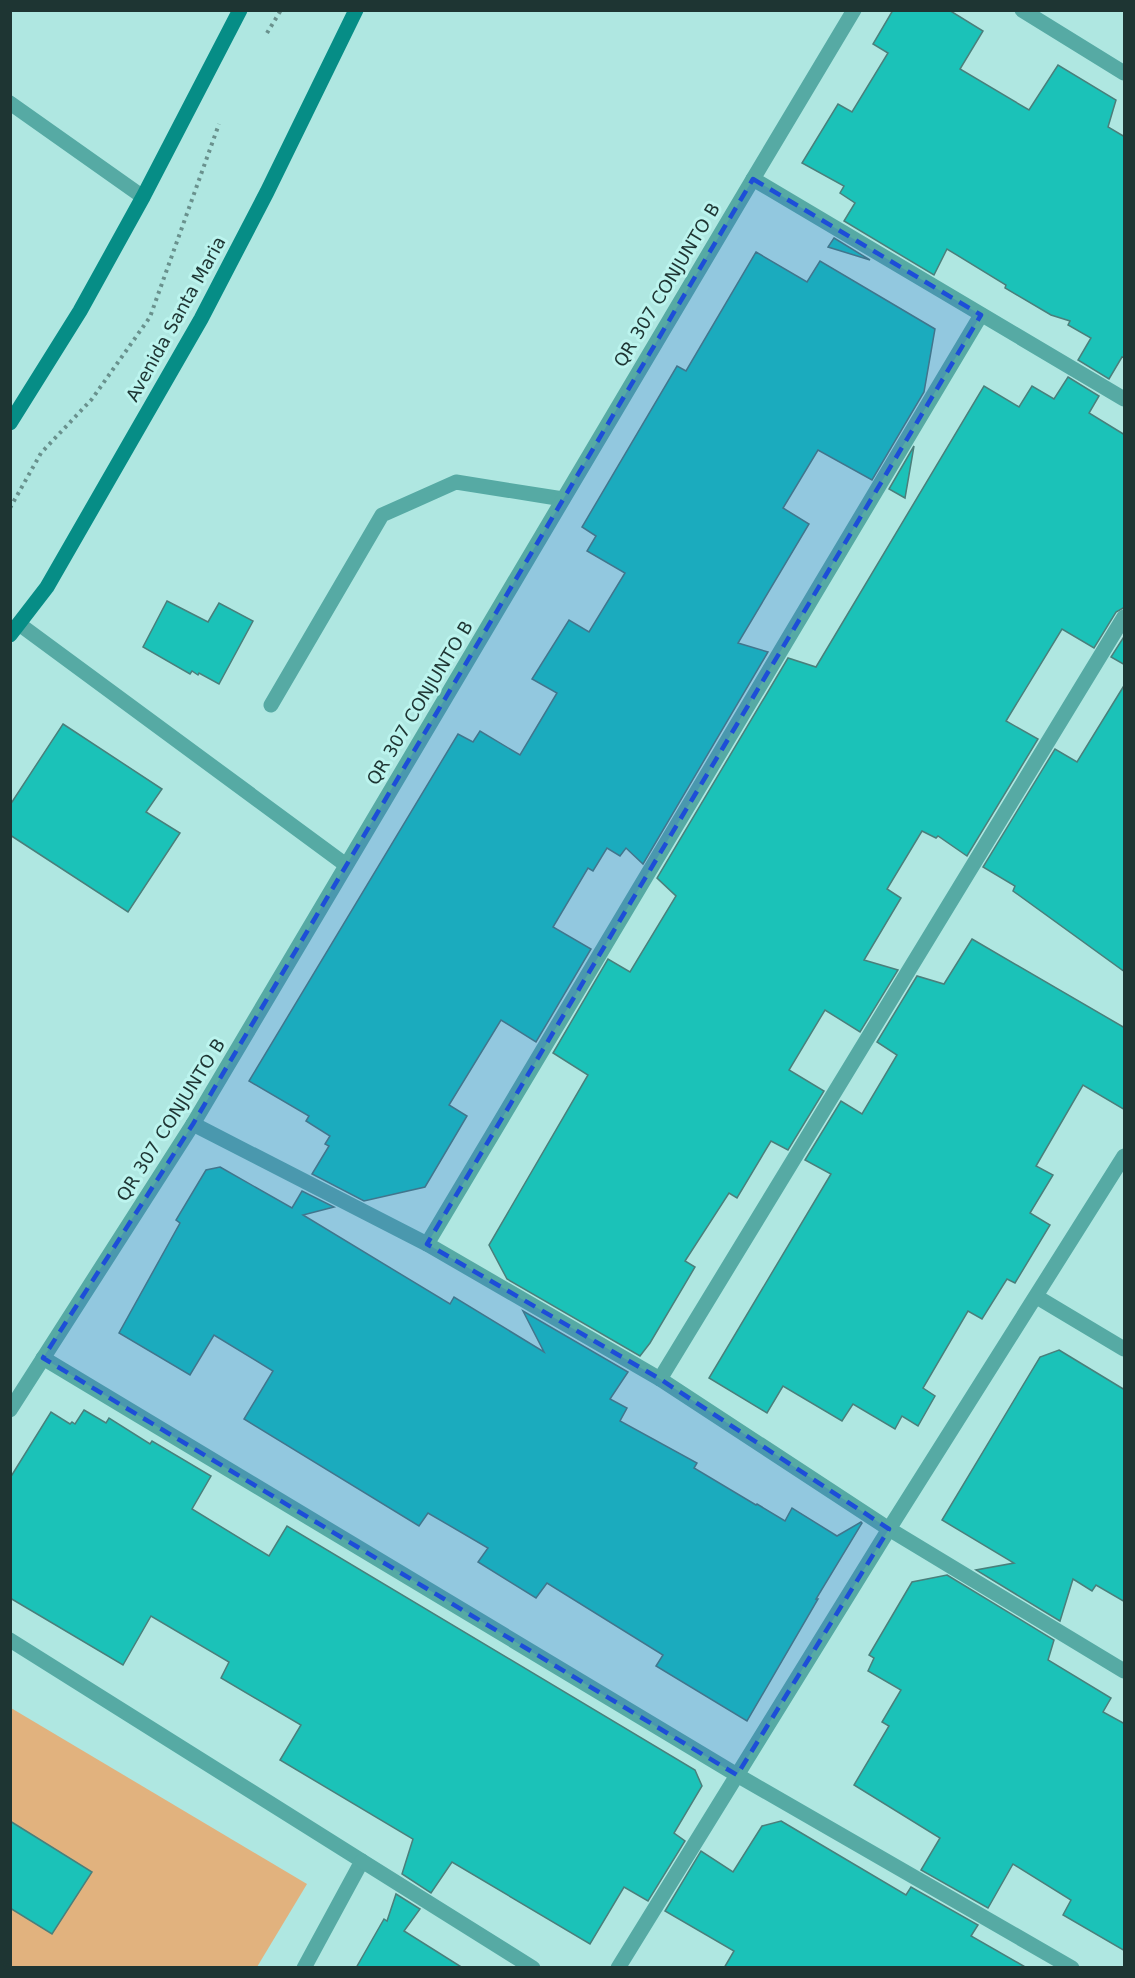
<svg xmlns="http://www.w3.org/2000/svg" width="1135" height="1978" font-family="'DejaVu Sans',sans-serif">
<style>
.green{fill:#e1b27e}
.building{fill:#1bc2b8;stroke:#4a7f7b;stroke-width:1.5}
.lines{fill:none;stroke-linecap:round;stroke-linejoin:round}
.path{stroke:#69918d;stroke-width:4;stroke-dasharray:3 4.5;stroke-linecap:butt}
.lane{stroke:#56aaa4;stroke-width:15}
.street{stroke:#56aaa4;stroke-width:15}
.secondary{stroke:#068d86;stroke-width:15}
.marked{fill:#1d4ed8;fill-opacity:0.2;stroke:#1d4ed8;stroke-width:4.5;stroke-dasharray:12 8;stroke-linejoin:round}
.labels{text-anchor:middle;stroke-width:6;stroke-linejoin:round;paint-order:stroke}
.street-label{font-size:18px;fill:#1e3533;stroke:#bcf4ee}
</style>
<rect width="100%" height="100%" fill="#afe7e1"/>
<path class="green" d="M11 1708 307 1884 257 1967 11 1968Z"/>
<g class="building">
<path d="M893 10H949L983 31 960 69 1029 110 1058 65 1116 100 1108 127 1125 137V358L1122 357 1109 379 1078 360 1091 338 1068 325 1070 321 1051 315 1005 288 1006 285 947 249 934 275 844 221 855 203 840 193 844 186 802 163 838 104 852 112 888 53 873 44Z"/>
<path d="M834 238 870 260 828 247Z"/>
<path d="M756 252 807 282 820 261 935 329 924 392 872 480 818 450 783 508 809 524 738 643 768 652 643 864 626 848 620 856 607 848 593 871 588 868 553 927 591 949 536 1042 501 1020 449 1105 467 1116 425 1187 364 1201 312 1174 329 1146 325 1144 330 1136 306 1121 309 1116 249 1081 458 734 473 742 480 731 520 755 557 693 532 679 569 620 589 632 625 573 587 551 596 536 582 527 677 366 686 371Z"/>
<path d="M1068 377 1099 396 1089 413 1125 435V607L1116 612 1094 648 1062 629 1006 721 1038 739 967 856 938 836 936 838 922 831 887 889 901 898 864 960 898 970 860 1032 825 1010 789 1070 824 1091 788 1150 771 1141 737 1198 729 1193 685 1261 695 1267 650 1343 640 1356 507 1279 489 1245 588 1075 553 1053 608 959 630 972 676 896 657 878 788 658 816 667 984 386 1019 407 1032 386 1054 399Z"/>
<path d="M914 446 905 498 889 489Z"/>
<path d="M167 601 208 622 219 603 253 621 219 684 199 673 198 675 192 671 190 674 143 647Z"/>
<path d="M1125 635V665L1111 657Z"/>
<path d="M1125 684V972L1013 891 1015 886 983 867 1055 749 1077 762Z"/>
<path d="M63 724 162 789 146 812 180 833 128 912 10 835V805Z"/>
<path d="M972 939 1125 1028V1110L1083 1085 1036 1166 1053 1175 1030 1213 1050 1225 1015 1283 1007 1279 982 1319 968 1311 923 1388 935 1396 918 1426 902 1416 895 1429 853 1404 842 1421 783 1386 767 1413 709 1378 831 1174 805 1160 841 1101 862 1114 897 1055 877 1042 917 976 944 984Z"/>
<path d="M220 1167 292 1208 302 1191 334 1207 303 1215 450 1304 454 1297 544 1352 523 1311 628 1372 610 1399 627 1408 620 1421 697 1463 694 1468 756 1505 757 1504 785 1521 792 1508 837 1536 861 1522 862 1523 816 1599H818L747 1721 656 1666 663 1655 547 1583 536 1598 478 1562 488 1548 428 1513 419 1526 244 1419 273 1371 214 1335 190 1375 119 1333 180 1223 176 1220 206 1170Z"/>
<path d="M1059 1350 1125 1390V1602L1096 1585 1092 1591 1073 1579 1060 1621 976 1570 1014 1563 942 1520 1040 1357Z"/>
<path d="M84 1410 106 1423 109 1418 150 1444 152 1441 211 1476 192 1509 269 1556 287 1526 695 1770 702 1786 674 1833 685 1841 648 1901 624 1887 590 1944 452 1862 431 1893 402 1874 413 1839 280 1760 301 1725 221 1678 229 1662 151 1616 123 1665 10 1598V1478L51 1412 70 1424 72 1422 75 1424Z"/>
<path d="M947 1575 1054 1640 1048 1660 1111 1698 1103 1712 1125 1724V1951L1063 1915 1071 1900 1013 1864 988 1908 921 1870 940 1838 854 1785 889 1726 882 1722 901 1690 868 1671 874 1658 869 1655 912 1582Z"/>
<path d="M10 1821 92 1872 52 1934 10 1908Z"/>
<path d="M781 1821 906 1895 911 1887 978 1925 971 1936 1027 1968H724L734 1951 665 1911 701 1851 733 1872 762 1826Z"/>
<path d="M396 1894 420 1909 404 1931 463 1968H356L384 1919 387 1921Z"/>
</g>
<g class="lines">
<g class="path">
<path d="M267 33 281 10"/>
<path d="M10 508 41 453 92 399 150 317 219 124"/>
</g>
<g class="lane">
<path d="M10 103 143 197"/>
<path d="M271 705 382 515 456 482 563 499"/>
</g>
<g class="street">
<path d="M1022 10 1124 73"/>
<path d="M753 179 1124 399"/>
<path d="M19 624 346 865"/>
<path d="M193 1124 427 1244 660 1379 889 1529 1124 1671"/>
<path d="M427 1244 981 315"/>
<path d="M1037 1297 1124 1349"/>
<path d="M43 1358 737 1775 1072 1968"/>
<path d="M660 1379 1124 617"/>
<path d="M10 1410 193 1124 753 179 854 10"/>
<path d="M10 1640 362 1861 304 1968"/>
<path d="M362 1861 533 1968"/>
<path d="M618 1968 889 1529 1124 1156"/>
</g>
<g class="secondary">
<path d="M10 423 80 311 143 197 240 10"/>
<path d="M10 635 47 587 201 319 267 192 356 10"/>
</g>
</g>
<path class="marked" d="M753 179 981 315 427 1244 660 1379 889 1529 737 1775 43 1358 193 1124Z"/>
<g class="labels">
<g class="street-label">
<text transform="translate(667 285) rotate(-59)" y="6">QR 307 CONJUNTO B</text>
<text transform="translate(176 319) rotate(-61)" y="6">Avenida Santa Maria</text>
<text transform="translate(420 703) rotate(-59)" y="6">QR 307 CONJUNTO B</text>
<text transform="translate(171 1120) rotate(-58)" y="6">QR 307 CONJUNTO B</text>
</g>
</g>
<rect width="1135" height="1978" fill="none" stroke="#1e3533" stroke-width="24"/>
</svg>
